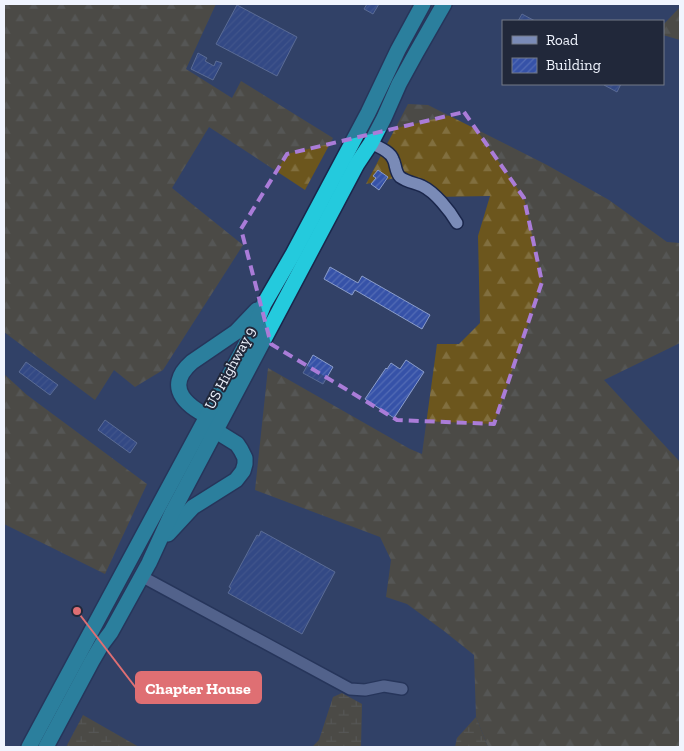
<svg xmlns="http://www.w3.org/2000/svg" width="684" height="751" font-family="'Zilla Slab',serif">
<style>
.forest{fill:url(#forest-firs)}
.wetland{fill:url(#wetland-marsh)}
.building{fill:url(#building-hatch);stroke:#8b9dca}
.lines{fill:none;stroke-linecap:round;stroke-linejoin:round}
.minor-casing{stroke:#1a264b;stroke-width:14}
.highway-casing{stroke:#1a264b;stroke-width:18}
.minor{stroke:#7a8bb7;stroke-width:11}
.highway{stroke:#24cadd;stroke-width:15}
.marked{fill:none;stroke:#aa7cd8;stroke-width:4;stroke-dasharray:10 6;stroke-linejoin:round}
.labels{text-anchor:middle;stroke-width:4;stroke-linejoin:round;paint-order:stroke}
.street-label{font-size:15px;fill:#f0f4fe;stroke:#21283a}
.leader{fill:none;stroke:#df6f73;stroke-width:2}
.callout-dot{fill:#df6f73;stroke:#21283a;stroke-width:2}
.callout{fill:#df6f73;stroke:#df6f73;stroke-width:2}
.callout-label{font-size:16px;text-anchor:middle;font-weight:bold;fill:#fff}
</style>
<defs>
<pattern id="forest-firs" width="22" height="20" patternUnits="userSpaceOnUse" patternTransform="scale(1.25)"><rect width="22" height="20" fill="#6c561d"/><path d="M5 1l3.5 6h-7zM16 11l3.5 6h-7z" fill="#816f3f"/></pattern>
<pattern id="wetland-marsh" width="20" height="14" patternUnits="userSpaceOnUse" patternTransform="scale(1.25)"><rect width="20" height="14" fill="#6c561d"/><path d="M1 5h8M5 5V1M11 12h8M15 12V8" fill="none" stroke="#816f3f"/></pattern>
<pattern id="building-hatch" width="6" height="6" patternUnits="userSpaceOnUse" patternTransform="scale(1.25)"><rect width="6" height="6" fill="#3652a8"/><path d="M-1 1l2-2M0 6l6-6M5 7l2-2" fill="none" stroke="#536cb5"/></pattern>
</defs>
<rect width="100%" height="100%" fill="#324167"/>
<g class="forest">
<path d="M4 4H216L186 69 232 98 241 81 333 138 305 190 209 127 172 188 243 245 163 370 135 387 114 370 95 400 4 332Z"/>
<path d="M680 7V40L663 35V25Z"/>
<path d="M408 104 428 105 547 165 609 200 667 242 680 243V343L604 380 680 462V747H488L476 717 474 655 444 631 407 604 386 597 391 560 380 537 255 490 268 368 410 449 422 454 437 344H459L480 323 478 236 490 196 434 197 400 177 366 184Z"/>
<path d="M4 374 27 395 147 484 105 574 4 524Z"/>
</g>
<g class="wetland">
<path d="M342 693 362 704 361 747H312L319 740 333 697Z"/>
<path d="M83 715 139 747H66Z"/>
<path d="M476 717 488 747H455L457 738Z"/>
</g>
<g class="building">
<path d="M367 4H379L373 14 364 9Z"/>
<path d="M237 5 297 37 277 76 216 44Z"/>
<path d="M522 14 535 21H518Z"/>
<path d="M198 53 207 58 205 61 214 66 216 61 222 63 213 80 191 69Z"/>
<path d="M605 84H621L617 92 604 85Z"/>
<path d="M378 170 388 177 379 190 371 184 376 178 373 176Z"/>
<path d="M330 267 358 283 362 276 430 315 422 329 355 290 352 295 324 279Z"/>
<path d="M313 355 333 367 323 384 303 373Z"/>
<path d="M406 360 424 372 394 418 365 399 386 368 387 369 391 363 400 369Z"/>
<path d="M26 362 58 385 50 395 19 372Z"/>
<path d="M105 420 137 443 130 453 98 430Z"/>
<path d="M261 531 335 572 302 634 228 593 231 588 229 587 257 535 259 536Z"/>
</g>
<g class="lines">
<g class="minor-casing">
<g id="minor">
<path d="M371 143C378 147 390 151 393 159 396 164 395 172 400 177 407 182 415 183 422 186 435 192 450 211 457 223"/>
<path d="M141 576 350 689 365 690 384 686 402 689"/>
</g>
</g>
<g class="highway-casing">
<g id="highway">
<path d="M216 420C190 409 161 389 192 362L236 332 257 310"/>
<path d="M168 534 193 507 236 480 243 471 245 464V458L241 450 237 444 216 431 208 432"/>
<path d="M29 747 253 331 264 304 293 254 368 113 398 50 423 4"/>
<path d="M46 747 92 661 102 644 111 632 149 563 172 513 357 164 371 143 384 118 399 84 416 53 444 4"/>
</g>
</g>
<use href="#minor" class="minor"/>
<use href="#highway" class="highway"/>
</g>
<path d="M0 0H684V751H0ZM464 112 524 198 542 282 494 424 397 420 271 344 241 229 287 154Z" fill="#324167" fill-opacity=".55" fill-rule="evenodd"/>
<path class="marked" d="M464 112 524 198 542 282 494 424 397 420 271 344 241 229 287 154Z"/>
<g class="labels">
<g class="street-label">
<text transform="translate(230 368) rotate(-62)" y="5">US Highway 9</text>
</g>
</g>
<path class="leader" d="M77 611L136 688"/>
<circle class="callout-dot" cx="77" cy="611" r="5"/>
<rect class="callout" x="136" y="672" width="125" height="31" rx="5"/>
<g class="callout-label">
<text x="198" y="694">Chapter House</text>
</g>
<rect width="684" height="751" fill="none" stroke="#f0f4fe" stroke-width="10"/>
<rect x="502" y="20" width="162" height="65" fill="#21283a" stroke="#747a88"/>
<rect x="512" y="36" width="25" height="8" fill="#7a8bb7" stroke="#747a88"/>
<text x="546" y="45" font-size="15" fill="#f0f4fe">Road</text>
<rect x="512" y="58" width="25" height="15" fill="url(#building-hatch)" stroke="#747a88"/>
<text x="546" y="70" font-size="15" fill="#f0f4fe">Building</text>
</svg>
